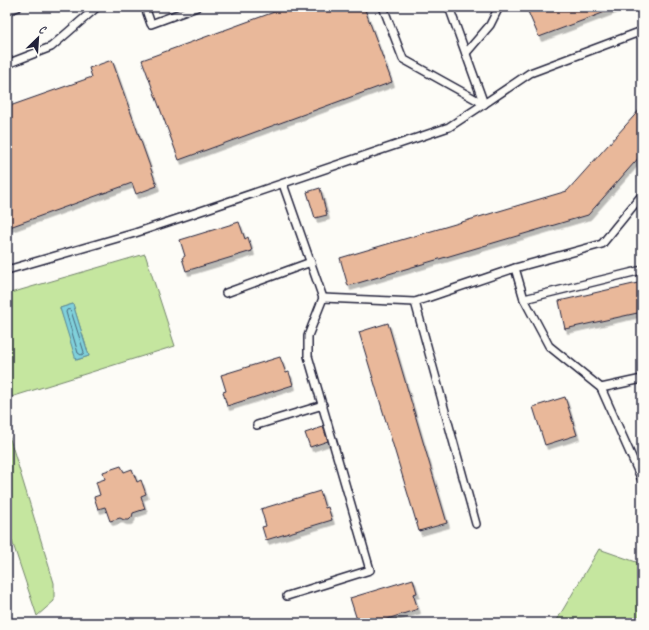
<svg xmlns="http://www.w3.org/2000/svg" width="649" height="630" font-family="Caveat,sans-serif">
<style>
.green{fill:#c5e69f;stroke:#74846d;fill-rule:evenodd}
.water{fill:#80d1db;stroke:#5a8b9b}
.lines{fill:none;stroke-linecap:round;stroke-linejoin:round}
.shore{stroke:#48687b;stroke-width:1}
.building{fill:#e9b89a;stroke:#22223b;filter:url(#shadow)}
.lane-casing{stroke:#22223b;stroke-width:10}
.lane{stroke:#fdfcf7;stroke-width:7}
</style>
<defs>
<filter id="shadow"><feDropShadow dx="2.5" dy="4.5" stdDeviation="0" flood-color="#0004"/></filter>
</defs>
<rect width="100%" height="100%" fill="#fdfcf7"/>
<filter id="ink" filterUnits="userSpaceOnUse"><feTurbulence type="fractalNoise" baseFrequency=".025" numOctaves="2"/><feDisplacementMap in="SourceGraphic" scale="8" xChannelSelector="R" yChannelSelector="G"/><feConvolveMatrix kernelMatrix="1 2 1 2 8 2 1 2 1" color-interpolation-filters="sRGB"/></filter>
<g filter="url(#ink)">
<g class="green">
<path d="M145 254 175 346 8 398 7 294ZM73 304 89 356 77 360 60 308Z"/>
<path d="M7 432 10 439 54 583V601L37 616 7 526Z"/>
<path d="M599 549 642 564V623H557L558 618Z"/>
</g>
<path class="water" d="M73 304 89 356 76 360 60 308Z"/>
<g class="lines">
<path class="shore" d="M70 310 71 311 84 352 83 354 81 355 78 353 66 312 67 310Z"/>
</g>
<g class="building">
<path d="M288 7H364L392 82 179 160 142 60Z"/>
<path d="M526 7H616V8L539 37Z"/>
<path d="M112 60 157 186 136 194 132 183 7 228V107L92 77 89 68Z"/>
<path d="M642 107V154L588 215 348 286 340 258 567 191Z"/>
<path d="M320 188 327 215 315 218 307 192Z"/>
<path d="M239 222 245 239 248 237 252 251 186 271 182 258 185 256 180 240Z"/>
<path d="M642 282V312L565 329 559 301Z"/>
<path d="M388 323 447 523 419 531 359 332Z"/>
<path d="M280 357 286 373 289 372 293 385 227 406 223 392 226 391 221 375Z"/>
<path d="M565 397 577 435 545 445 533 407Z"/>
<path d="M323 427 328 441 310 447 305 433Z"/>
<path d="M121 466 124 472 132 469 137 482 141 480 146 494 141 496 145 509 133 513 132 517 129 520H124L120 518 110 521 105 507 98 509 94 497 100 495 96 482 105 479 103 472Z"/>
<path d="M320 491 325 508 328 507 332 520 266 540 262 527 266 526 261 509Z"/>
<path d="M413 579 417 593 413 594 418 609 375 623H358L350 598Z"/>
</g>
<g class="lines">
<g class="lane-casing">
<g id="lane">
<path d="M145 7 151 24 197 7"/>
<path d="M383 7 403 59 484 104"/>
<path d="M449 7 484 104"/>
<path d="M7 11 18 7"/>
<path d="M466 53 490 25 499 7"/>
<path d="M7 64 51 47 97 7"/>
<path d="M283 184 323 298 308 336V356L370 570 287 596"/>
<path d="M515 268 524 299 549 346 601 388 642 480"/>
<path d="M7 270 135 233 186 216 449 127 484 104 530 73 642 31"/>
<path d="M226 293 311 262"/>
<path d="M323 298 415 302 515 268 602 244 642 195"/>
<path d="M524 299 642 270"/>
<path d="M415 302 476 524"/>
<path d="M601 388 642 379"/>
<path d="M257 425 323 405"/>
</g>
</g>
<use href="#lane" class="lane"/>
</g>
</g>
<rect width="649" height="630" fill="none" stroke="#fdfcf7" stroke-width="24"/>
<rect x="12" y="12" width="625" height="606" fill="none" stroke="#22223b" stroke-width="1.5" filter="url(#ink)"/>
<g transform="translate(38 38) rotate(25)" stroke="#fdfcf7" stroke-width="3" paint-order="stroke">
<path d="M0-3L7 15L0 10L-7 15Z" fill="#22223b"/>
<text y="-6" font-size="11" font-weight="bold" text-anchor="middle" fill="#22223b">С</text>
</g>
</svg>
